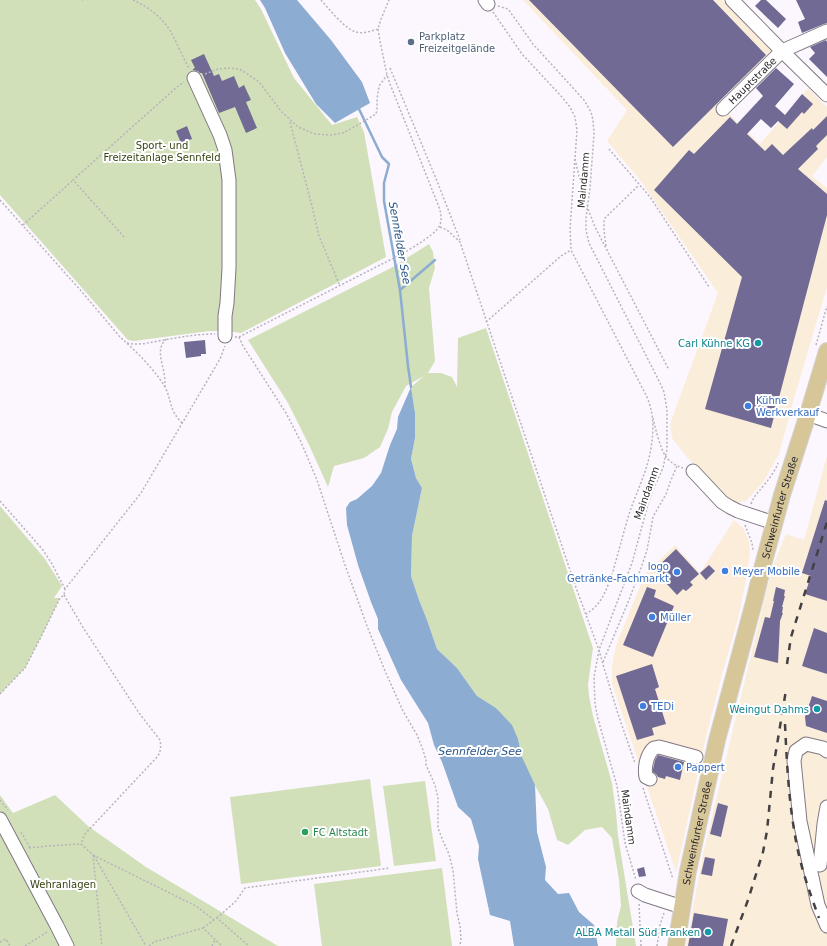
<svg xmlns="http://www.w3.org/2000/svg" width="827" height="946" font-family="'DejaVu Sans',sans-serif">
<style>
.commercial{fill:#fcecda}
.industrial{fill:#faedd9}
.green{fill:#d1e0b9}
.water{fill:#8cacd2}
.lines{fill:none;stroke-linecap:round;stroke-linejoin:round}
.stream{stroke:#8cacd2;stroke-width:2.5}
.building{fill:#716a94}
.minor-casing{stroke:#807883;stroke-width:15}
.major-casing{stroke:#d4d4d5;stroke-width:18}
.path{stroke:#b7b3b9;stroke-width:1.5;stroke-dasharray:2 2;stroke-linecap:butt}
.minor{stroke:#fff;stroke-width:13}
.major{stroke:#d7c698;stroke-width:16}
.rail{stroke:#444145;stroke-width:2.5;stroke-dasharray:7 7;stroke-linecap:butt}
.service-dot{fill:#5c6f8a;stroke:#fff;stroke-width:1.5}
.culture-dot{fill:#0f9aa8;stroke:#fff;stroke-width:1.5}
.shop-dot{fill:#3f7fe0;stroke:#fff;stroke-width:1.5}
.leisure-dot{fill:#2e9e5b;stroke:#fff;stroke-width:1.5}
.labels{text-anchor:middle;stroke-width:4;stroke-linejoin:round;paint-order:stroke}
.service-label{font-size:10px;fill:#4e5e75;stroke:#fff;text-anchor:start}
.street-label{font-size:10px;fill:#2a272b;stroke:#fff}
.park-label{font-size:10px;fill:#334310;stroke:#fff}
.culture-label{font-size:10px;fill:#0d838f;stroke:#fff;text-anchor:end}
.shop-label{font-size:10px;fill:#366cbe;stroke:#fff;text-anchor:start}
.leisure-label{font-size:10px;fill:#27864d;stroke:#fff;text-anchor:start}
.water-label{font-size:11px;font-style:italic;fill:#2a5688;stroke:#fff}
</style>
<rect width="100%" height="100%" fill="#fcf7fe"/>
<path class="commercial" d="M734 520 743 528 747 536 749 542 750 554 744 590 738 619 720 682 706 737 678 864 676 872 612 684V666L616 645 645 574 675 545 700 573Z"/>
<g class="industrial">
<path d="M523 0H722L780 59 728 113 760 144 808 88 827 107V157L812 176 827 188V287L793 402 779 454 764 481 746 501 738 502 730 500 722 494 686 456 672 438 670 424 718 293 640 180 607 141 627 110Z"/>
<path d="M827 456V946H686L703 854 772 568 786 534 804 540Z"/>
</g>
<g class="green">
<path d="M0 0H255L261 9 294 78 332 125 357 117 364 132 386 257 241 333 226 331H209L134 341 128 340 0 195Z"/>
<path d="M429 244 433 252 435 268 429 288 435 361 428 373H441L452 377 457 387 458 338 486 328 593 648 588 685 589 696 593 716 612 783 616 812 618 836 636 946H616L617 922 621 906 619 880 612 838 602 827 585 830 568 845 557 840 548 809 527 771 522 757 518 739 496 708 477 696 457 668 437 649 427 620 419 600 411 576 412 536 422 488 416 478 411 459 415 438V413L411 387 424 376 406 386 392 412 388 429 380 447 364 458 334 466 328 487 310 447 288 403 248 340 391 268Z"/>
<path d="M0 506 45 559 62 586 54 598H60L43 633 25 668 0 694Z"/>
<path d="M370 779 381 866 241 884 230 797Z"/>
<path d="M425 781 436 861 394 866 383 786Z"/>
<path d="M0 795 13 813 55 795 88 826 146 867 278 946H0Z"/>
<path d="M442 868 452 946H322L314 884Z"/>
</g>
<g class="water">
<path d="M260 0H297L331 40 362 82 370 103 335 123 316 104 285 53 265 8Z"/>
<path d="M411 387 415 413V438L411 459 416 478 422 488 412 536 411 576 419 600 427 620 437 649 457 668 477 696 496 708 512 725 518 739 522 757 535 785 537 832 546 867 545 880 558 894 569 893 579 912 594 925 598 946H514L510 921 490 915 478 859 479 846 471 819 458 807 442 762 434 745 428 723 401 680 378 629V619L371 602 358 565 347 525 346 508 350 502 357 499 372 486 381 473 390 445 397 429 398 417Z"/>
</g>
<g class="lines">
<g class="stream">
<path d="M359 109 382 157 389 164 384 183V201L400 290 408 366 411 387"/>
<path d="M400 290 435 260"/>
</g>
</g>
<g class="building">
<path d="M529 0H713L766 55 673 147Z"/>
<path d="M761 0H766L786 19 778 28 755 6Z"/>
<path d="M796 0H827V23L824 24 802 33 798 22 805 19Z"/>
<path d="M826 40 827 42V77L809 59 815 53 810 47Z"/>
<path d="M204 54 214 76 219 74 222 81 234 76 239 88 244 85 251 100 246 102 257 128 246 133 235 107 219 113 202 73H200L198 71 193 70V69L195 68 191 60Z"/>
<path d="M776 68 794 84 775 106 785 115 802 94 813 104 804 114 802 112 787 129 778 121 771 128 761 119 747 134 765 151 772 144 783 155 812 128 813 130 827 116V135L816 146 818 149 798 169 827 194V215L771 428 705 409 742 277 654 190 689 150 694 154 730 117 737 124 763 96 756 88Z"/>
<path d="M187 126 192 139 181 143 176 131Z"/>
<path d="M205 340 206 354H201V356L186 358 184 342Z"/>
<path d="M825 500 827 501V601L805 594 811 576 802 573Z"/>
<path d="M676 549 699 574 690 582 693 585 686 591 683 589 677 595 654 570Z"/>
<path d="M709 565 715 571 706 580 700 573Z"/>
<path d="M647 587 656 590 654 597 674 606 653 657 623 645Z"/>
<path d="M776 587 785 590 784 596H785L782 607H783L782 613H783L780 621 778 663 754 657 765 617 770 618 774 601H773Z"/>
<path d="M814 628 827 633V674L802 666Z"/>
<path d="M652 664 659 687 655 689 666 724 652 728 654 735 637 740 616 676Z"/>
<path d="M812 696 827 701V733L806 726 805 717Z"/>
<path d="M658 755 684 762 680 780 666 776 665 779 658 777 656 774 653 772V769L655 760Z"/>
<path d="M718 803 728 806 721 837 710 834Z"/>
<path d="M705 857 715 859 712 876 701 874Z"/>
<path d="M644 867 646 876 639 877 637 869Z"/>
<path d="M694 913 728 919 723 946H688Z"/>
</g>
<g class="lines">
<g class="minor-casing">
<g id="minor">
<path d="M485 0 488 4"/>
<path d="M732 0 782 51 827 95"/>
<path d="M194 78 220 135 225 150 229 180V268L227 303 225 316V336"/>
<path id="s1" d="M723 109 782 51 827 31"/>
<path d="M808 414 827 421"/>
<path d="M693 471 722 502 730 507 738 511 774 523"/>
<path d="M827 751 823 748 806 744 796 751 794 761 800 821 818 905 827 926"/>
<path d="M650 779 646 777C644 767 647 754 654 748L659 747 696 757"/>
<path d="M0 819 57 926 67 946"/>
<path d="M820 865 824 824 827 807"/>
<path d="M638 891 645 895 682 907"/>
</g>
</g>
<g class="major-casing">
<g id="major">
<path id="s2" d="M676 946 688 871 717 740 754 602 763 565 782 495 808 414 827 351"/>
</g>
</g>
<g class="path">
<path d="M82 0H83"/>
<path d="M133 0C148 7 162 17 171 32 177 43 182 56 189 68"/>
<path d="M321 0C329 9 345 29 356 32 364 34 371 31 378 29"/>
<path d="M498 6 508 9 533 44 584 100 591 112 593 120 594 134 590 188 586 218V230L589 243 660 383 664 392 667 410V449L663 468 652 492 647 508 632 563 599 650 594 677 595 704 598 719 617 786 625 843 636 880"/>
<path d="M493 12 522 54 561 96 570 107 575 117 577 130 570 229 571 250 647 397C654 414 654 430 651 448 647 474 634 496 627 521 622 538 618 554 613 571 610 579 608 587 604 594 600 603 594 609 586 614"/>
<path d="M390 68 437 181 460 240"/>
<path d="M205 74 218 69 230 68 239 69 246 73 259 82 281 111 298 127 315 134 331 135 343 133 356 126 376 114 377 109V99L379 86 387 75"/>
<path d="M290 122 312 206 319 236 340 286"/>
<path d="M609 149 650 197 709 287"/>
<path d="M575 159 585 201 595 227 669 370"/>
<path d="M0 200 82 292 120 337C135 350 155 370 165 387 172 401 169 410 182 423"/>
<path d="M23 225 72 181"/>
<path d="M440 227 447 230 460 242 575 585 599 650 604 668 618 714 635 763"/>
<path d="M124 237 73 180 177 87 184 82"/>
<path d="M606 246 604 231V219L639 185"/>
<path d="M486 322 561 256 571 250"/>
<path d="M235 337H239L384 263C396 257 435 237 440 225 442 219 441 213 439 207L390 84 387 75 380 41 378 29 381 19 389 0"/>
<path d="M239 337 243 346 286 413 301 442 317 480 344 562 367 626 385 671 403 711 417 735 423 750 426 760V765L435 785 438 798V828L443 841 449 854 453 870 457 913 460 926 461 939 460 946"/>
<path d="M127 343C139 346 151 342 164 340 181 337 198 334 215 334"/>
<path d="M816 345 827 306"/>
<path d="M165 387C165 382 165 378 164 373 162 361 156 349 166 339"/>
<path d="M653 418C655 427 661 452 667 458 671 463 677 466 683 468"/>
<path d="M0 501 43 550 52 564 65 589"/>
<path d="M751 504C755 494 758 493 764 485 770 478 775 471 778 463"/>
<path d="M745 525 752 543 753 551"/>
<path d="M64 595 84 629 139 713 160 740C161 746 161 750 158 756L85 834 81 844 93 855 102 946"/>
<path d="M603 662 629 600 642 565 647 550 653 517 666 494 671 480 677 466"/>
<path d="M0 694 25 668 43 633 60 598 64 595 65 589 141 493 220 359 225 346"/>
<path d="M643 788 673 879"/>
<path d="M0 800 8 810"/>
<path d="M21 832 30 848"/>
<path d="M29 848 47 846 81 844"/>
<path d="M93 855 196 906 214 920 217 918 249 946"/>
<path d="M94 856 146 946"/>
<path d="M639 904 641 946"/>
<path d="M489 908 493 907"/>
<path d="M217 918 236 901 245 888 390 868"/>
<path d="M203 928 214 920"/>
<path d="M0 942 6 939 10 946"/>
<path d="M25 946 47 932"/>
<path d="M149 946 154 942 203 928 222 946"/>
<path d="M212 946 215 940"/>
<path d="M657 946 660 925 664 913"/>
</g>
<use href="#minor" class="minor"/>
<use href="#major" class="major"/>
<g class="rail">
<path d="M787 664 791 637 827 522"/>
<path d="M785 724C787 766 789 809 798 851 803 874 811 896 819 918"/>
<path d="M731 946 748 900 763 852 767 831 773 769 786 690"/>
</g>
</g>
<circle class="service-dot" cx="411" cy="42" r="4"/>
<g class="culture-dot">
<circle cx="758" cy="343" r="4"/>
<circle cx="817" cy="709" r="4"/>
<circle cx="708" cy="932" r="4"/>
</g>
<g class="shop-dot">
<circle cx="748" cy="406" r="4"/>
<circle cx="725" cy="571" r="4"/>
<circle cx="677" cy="572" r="4"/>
<circle cx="652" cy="617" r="4"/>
<circle cx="643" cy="706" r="4"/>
<circle cx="678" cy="767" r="4"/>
</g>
<circle class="leisure-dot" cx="305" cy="832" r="4"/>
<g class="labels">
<g class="service-label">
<text x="419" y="40">Parkplatz<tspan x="419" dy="12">Freizeitgelände</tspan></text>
</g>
<g class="street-label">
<text dy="4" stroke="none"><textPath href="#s1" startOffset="41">Hauptstraße</textPath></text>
<text transform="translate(583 180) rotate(-85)" y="4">Maindamm</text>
<text transform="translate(646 493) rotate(-70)" y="4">Maindamm</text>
<text dy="4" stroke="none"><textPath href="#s2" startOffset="451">Schweinfurter Straße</textPath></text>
<text transform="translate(629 817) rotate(82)" y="4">Maindamm</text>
<text dy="4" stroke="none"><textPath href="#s2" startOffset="115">Schweinfurter Straße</textPath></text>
</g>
<g class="park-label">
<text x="162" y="149">Sport- und<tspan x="162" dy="12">Freizeitanlage Sennfeld</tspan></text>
<text x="63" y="888">Wehranlagen</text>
</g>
<g class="culture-label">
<text x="750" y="347">Carl Kühne KG</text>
<text x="809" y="713">Weingut Dahms</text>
<text x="700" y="936">ALBA Metall Süd Franken</text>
</g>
<g class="shop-label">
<text x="756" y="404">Kühne<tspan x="756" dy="12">Werkverkauf</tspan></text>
<text x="669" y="570" text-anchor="end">logo<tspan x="669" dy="12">Getränke-Fachmarkt</tspan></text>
<text x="733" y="575">Meyer Mobile</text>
<text x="660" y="621">Müller</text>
<text x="651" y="710">TEDi</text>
<text x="686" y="771">Pappert</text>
</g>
<g class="leisure-label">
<text x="313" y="836">FC Altstadt</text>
</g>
<g class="water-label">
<text transform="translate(400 243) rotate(80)" y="4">Sennfelder See</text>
<text x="480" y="755">Sennfelder See</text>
</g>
</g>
</svg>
